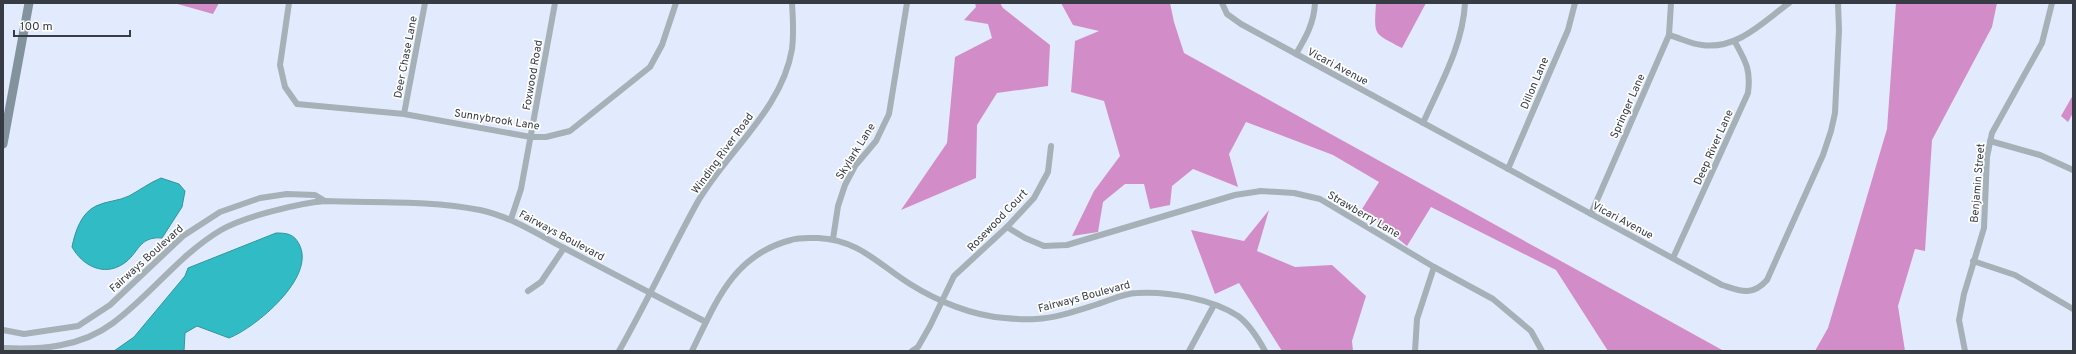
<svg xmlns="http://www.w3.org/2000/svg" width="2076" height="354" font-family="Overpass,sans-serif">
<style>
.forest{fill:#d28dc8}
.water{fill:#31bcc5;stroke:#32959e}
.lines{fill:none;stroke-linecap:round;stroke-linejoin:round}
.street{stroke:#a5b0b7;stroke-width:6}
.secondary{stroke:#83939d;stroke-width:9}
.labels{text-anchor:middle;stroke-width:3.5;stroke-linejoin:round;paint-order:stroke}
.street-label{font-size:11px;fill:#363b44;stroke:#fff}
</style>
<rect width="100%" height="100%" fill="#e2eafe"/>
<g class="forest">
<path d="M174 3H219L213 14Z"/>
<path d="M975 3H1000L1003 8 1050 45 1048 86 997 93 977 125 976 178 901 210 947 143 955 57 992 38 988 24 964 20 976 7Z"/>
<path d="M1061 3H1170L1174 22 1184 53 1724 351H1608L1556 270 1431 207 1407 246 1362 209 1379 182 1333 155 1246 122 1229 154 1238 187 1193 169 1172 186 1170 205 1150 209 1144 184H1125L1103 202 1098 232 1072 236 1094 191 1120 156 1104 101 1071 92 1075 41 1099 31 1073 25Z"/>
<path d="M1376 3H1426L1402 48C1373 33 1374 36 1376 3Z"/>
<path d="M1896 3H1997L1992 27 1932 140 1925 251 1915 249 1898 306 1905 351H1815L1828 328 1887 129Z"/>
<path d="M2073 95V113L2068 122 2061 116Z"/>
<path d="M1269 210 1257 251 1295 267 1332 265 1366 296 1352 341 1353 351H1282L1239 283 1215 294 1191 230 1244 241Z"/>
</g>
<g class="water">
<path d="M161 178 179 184 185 191 182 207 162 238C138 236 139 254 123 264 103 277 82 265 72 247 75 232 81 213 96 206 106 201 119 201 129 196 140 190 149 183 161 178Z"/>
<path d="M276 233C287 233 294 234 299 244 317 277 255 328 229 338L197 326 185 333 184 351H114L134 337 185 276 188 268Z"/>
</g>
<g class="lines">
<g class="street">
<path d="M289 3 280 65 285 87 297 104 404 114 531 137H546L570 131 650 67 662 45 676 3"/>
<path d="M1222 3 1227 14 1241 24 1722 285C1740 291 1752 297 1767 280L1823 155 1831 131 1835 113 1839 30 1838 3"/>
<path d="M1669 35C1680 38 1691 44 1702 45 1737 50 1763 22 1789 3"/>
<path d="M1296 54C1306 37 1314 23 1315 3"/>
<path d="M404 114 425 3"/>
<path d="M1423 123C1440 85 1463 45 1465 3"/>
<path d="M1990 141 2040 155 2073 170"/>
<path d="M1508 169 1568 30 1575 3"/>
<path d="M1591 214 1669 35 1671 3"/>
<path d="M511 219 521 189 555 3"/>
<path d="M1007 227 1025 238 1044 246 1067 245 1235 195 1261 191 1294 193 1320 199 1434 267 1493 299 1531 331 1542 351"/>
<path d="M833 239 838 206 845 185 855 166 876 141 889 114 907 3"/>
<path d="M1673 258 1748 93C1751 70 1746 62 1735 42"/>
<path d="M1973 261 2015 275 2073 309"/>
<path d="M528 291 541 282 564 248"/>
<path d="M3 330 24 334 78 326 110 305 183 236 220 212 260 198 287 194 315 195 325 201"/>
<path d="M3 348C41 350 81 347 113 323 151 295 179 255 221 230 243 217 299 203 325 201 376 203 430 200 480 210 512 217 537 234 566 249 612 273 659 297 706 322"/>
<path d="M619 351C647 302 670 252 697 203 727 151 782 110 792 49 794 34 793 18 792 3"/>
<path d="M692 351C716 302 733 255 791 240 800 237 810 238 818 238 859 240 878 264 910 284 937 301 973 316 1005 318 1015 319 1026 320 1036 319 1056 318 1076 311 1095 305 1108 301 1124 293 1137 293 1168 291 1212 299 1238 316 1249 324 1259 340 1265 351"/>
<path d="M912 351 918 347 930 326 954 276 1007 227 1034 198 1048 172 1051 146"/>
<path d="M1189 351 1214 305"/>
<path d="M1415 351 1417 319 1434 267"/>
<path d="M1965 351 1959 320 1964 294 1984 228 1987 157 1992 133 2042 43 2052 3"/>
</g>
<path class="secondary" d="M3 144 29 3"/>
</g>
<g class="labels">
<g class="street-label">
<text transform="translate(405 57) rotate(-79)" y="4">Deer Chase Lane</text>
<text transform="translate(1338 66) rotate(28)" y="4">Vicari Avenue</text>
<text transform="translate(532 75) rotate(-80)" y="4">Foxwood Road</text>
<text transform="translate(1534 83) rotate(-67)" y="4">Dillon Lane</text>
<text transform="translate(1627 106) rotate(-66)" y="4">Springer Lane</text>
<text transform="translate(497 119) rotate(9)" y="4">Sunnybrook Lane</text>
<text transform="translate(1713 147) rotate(-66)" y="4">Deep River Lane</text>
<text transform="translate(855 151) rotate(-58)" y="4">Skylark Lane</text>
<text transform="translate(722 153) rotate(-54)" y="4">Winding River Road</text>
<text transform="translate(1977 183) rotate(-85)" y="4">Benjamin Street</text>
<text transform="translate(1364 214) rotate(30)" y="4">Strawberry Lane</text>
<text transform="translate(997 220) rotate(-46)" y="4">Rosewood Court</text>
<text transform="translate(1623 220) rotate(28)" y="4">Vicari Avenue</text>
<text transform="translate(562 235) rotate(28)" y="4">Fairways Boulevard</text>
<text transform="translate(146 258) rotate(-42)" y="4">Fairways Boulevard</text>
<text transform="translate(1084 296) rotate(-15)" y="4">Fairways Boulevard</text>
</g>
</g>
<rect width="2076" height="354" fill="none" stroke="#363b44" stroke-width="8"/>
<path d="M14 30v6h116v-6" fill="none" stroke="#363b44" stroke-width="2"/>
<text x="20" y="30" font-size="12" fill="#363b44" stroke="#ffffff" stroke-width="3" paint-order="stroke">100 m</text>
</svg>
